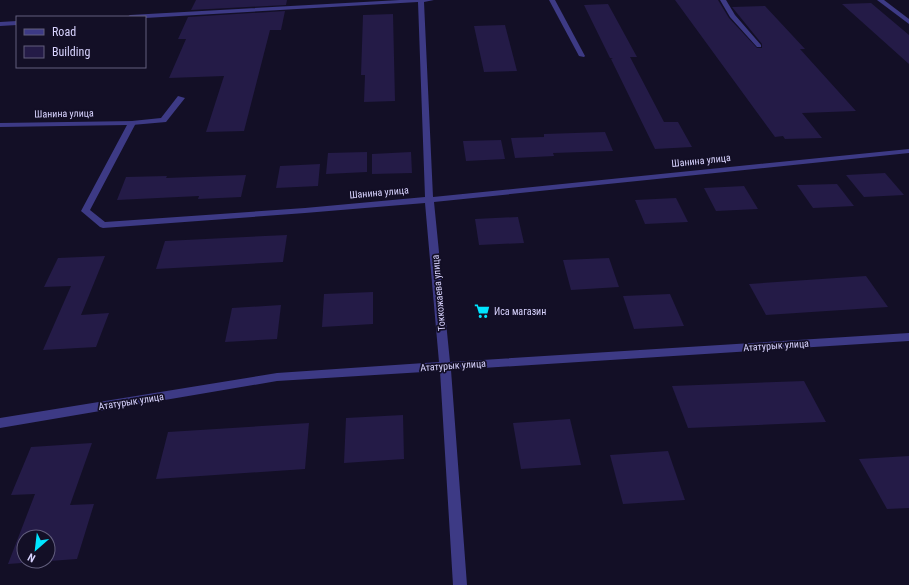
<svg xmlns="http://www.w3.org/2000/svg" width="909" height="585" font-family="'Roboto Condensed',sans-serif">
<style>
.building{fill:#241b47;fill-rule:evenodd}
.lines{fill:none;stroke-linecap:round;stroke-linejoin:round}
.lane{fill:#3d3a85;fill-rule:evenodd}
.street{fill:#3d3a85;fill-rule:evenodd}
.labels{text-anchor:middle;stroke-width:3.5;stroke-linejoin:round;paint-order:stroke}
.street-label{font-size:10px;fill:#d9d4ff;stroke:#130f26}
.poi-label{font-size:10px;fill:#d9d4ff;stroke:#130f26;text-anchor:start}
</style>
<rect width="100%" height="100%" fill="#130f26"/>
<g class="building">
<path d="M196 0H287L286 5 191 10Z"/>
<path d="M675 0H718L729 18 757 48H762V44L732 7 765 6 805 49H800L856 111 802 113 822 138 785 139 783 136 775 137Z"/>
<path d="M871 3 909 35V64L842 4Z"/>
<path d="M608 4 637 57H630L664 122H678L692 147 655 149 611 59 613 58H610L584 5Z"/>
<path d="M285 11 281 30H270L244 131 206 132 224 76 169 78 186 39H178L188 17Z"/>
<path d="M393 14 395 101 364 102 365 75H361L363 15Z"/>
<path d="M505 25 517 71 484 72 474 26Z"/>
<path d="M605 132 613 151 553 153 554 156 515 158 511 138 544 137V134Z"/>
<path d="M501 140 505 159 466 161 463 141Z"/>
<path d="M367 152V172L326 174 328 153Z"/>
<path d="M411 152 412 173 372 174V154Z"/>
<path d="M320 164 318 186 276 188 280 166Z"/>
<path d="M885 173 904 195 864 197 846 175Z"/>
<path d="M246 175 241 197 198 199 199 196 117 200 126 177 167 176 166 178Z"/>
<path d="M837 184 854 206 813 208 797 185Z"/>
<path d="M744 186 758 209 716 211 704 188Z"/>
<path d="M676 198 688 222 645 224 635 200Z"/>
<path d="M518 217 524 243 479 245 475 219Z"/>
<path d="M287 235 283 262 156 269 165 241Z"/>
<path d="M105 256 81 315 109 313 96 347 43 350 71 286 44 287 58 258Z"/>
<path d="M609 258 619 287 571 290 563 260Z"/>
<path d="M866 276 888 307 766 315 749 284Z"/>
<path d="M373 292V324L322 327 324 294Z"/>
<path d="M670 294 684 326 634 329 623 296Z"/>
<path d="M281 305 277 339 225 342 232 308Z"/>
<path d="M804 381 826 422 688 428 672 386Z"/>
<path d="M403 415 404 459 344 463 346 418Z"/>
<path d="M570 419 581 465 521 469 513 423Z"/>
<path d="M309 423 305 469 156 479 168 432Z"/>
<path d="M92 443 70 505 94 504 77 559 8 564 35 494 11 495 31 447ZM24 537H48V561H24Z"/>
<path d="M668 451 685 500 623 504 610 455Z"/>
<path d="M909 456V508L887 509 859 459Z"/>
</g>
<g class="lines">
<g class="lane">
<path d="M549 0H555L585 56 584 57 579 56Z"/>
<path d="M720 0H726L735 15 761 45V47H757L730 17Z"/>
<path d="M877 0H884L909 19V24Z"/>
<path d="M178 96 185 98 166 122 132 125 128 123 132 121 161 118Z"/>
</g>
<g class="street">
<path d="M400 0H434L424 2 433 197 909 149V153L434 202 450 362 909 333V341L451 370 467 585H453L440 371 277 381 0 428V418L277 373 439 362 425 203 305 213 103 228 100 227 81 211 127 125 0 127V123L135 121 136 123 90 210 105 222 305 208 425 197 418 2 145 18 127 17 130 15Z"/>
<path d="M17 21V25L0 26V22Z"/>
</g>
</g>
<defs>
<g id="supermarket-bare" transform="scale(1.2)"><path d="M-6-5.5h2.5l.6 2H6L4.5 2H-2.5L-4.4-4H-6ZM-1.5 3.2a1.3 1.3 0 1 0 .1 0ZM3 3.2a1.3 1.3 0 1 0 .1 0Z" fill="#00e5ff" stroke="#130f26" stroke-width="2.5" paint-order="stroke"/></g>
</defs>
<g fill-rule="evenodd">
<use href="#supermarket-bare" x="482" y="311"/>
</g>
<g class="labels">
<g class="street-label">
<text transform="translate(64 113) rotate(-1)" y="4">Шанина улица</text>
<text transform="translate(701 160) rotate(-6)" y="4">Шанина улица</text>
<text transform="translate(379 192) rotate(-5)" y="4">Шанина улица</text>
<text transform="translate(438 293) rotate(-95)" y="4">Токкожаева улица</text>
<text transform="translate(776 345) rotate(-4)" y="4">Ататурык улица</text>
<text transform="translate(453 365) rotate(-4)" y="4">Ататурык улица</text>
<text transform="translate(131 401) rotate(-9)" y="4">Ататурык улица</text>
</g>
<g class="poi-label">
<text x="494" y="315">Иса магазин</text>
</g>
</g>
<rect x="16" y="16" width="130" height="52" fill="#130f26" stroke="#625e7d"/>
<rect x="24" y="29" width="20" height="6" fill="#3d3a85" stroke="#625e7d"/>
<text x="52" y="36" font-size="12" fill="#d9d4ff">Road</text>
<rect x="24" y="46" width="20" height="12" fill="#241b47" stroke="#625e7d"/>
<text x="52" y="56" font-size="12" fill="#d9d4ff">Building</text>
<g transform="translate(36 549) rotate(208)"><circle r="19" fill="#130f26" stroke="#625e7d"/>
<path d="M0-3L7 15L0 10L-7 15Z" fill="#00e5ff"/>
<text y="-6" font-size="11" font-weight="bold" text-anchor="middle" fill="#d9d4ff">N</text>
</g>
</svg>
